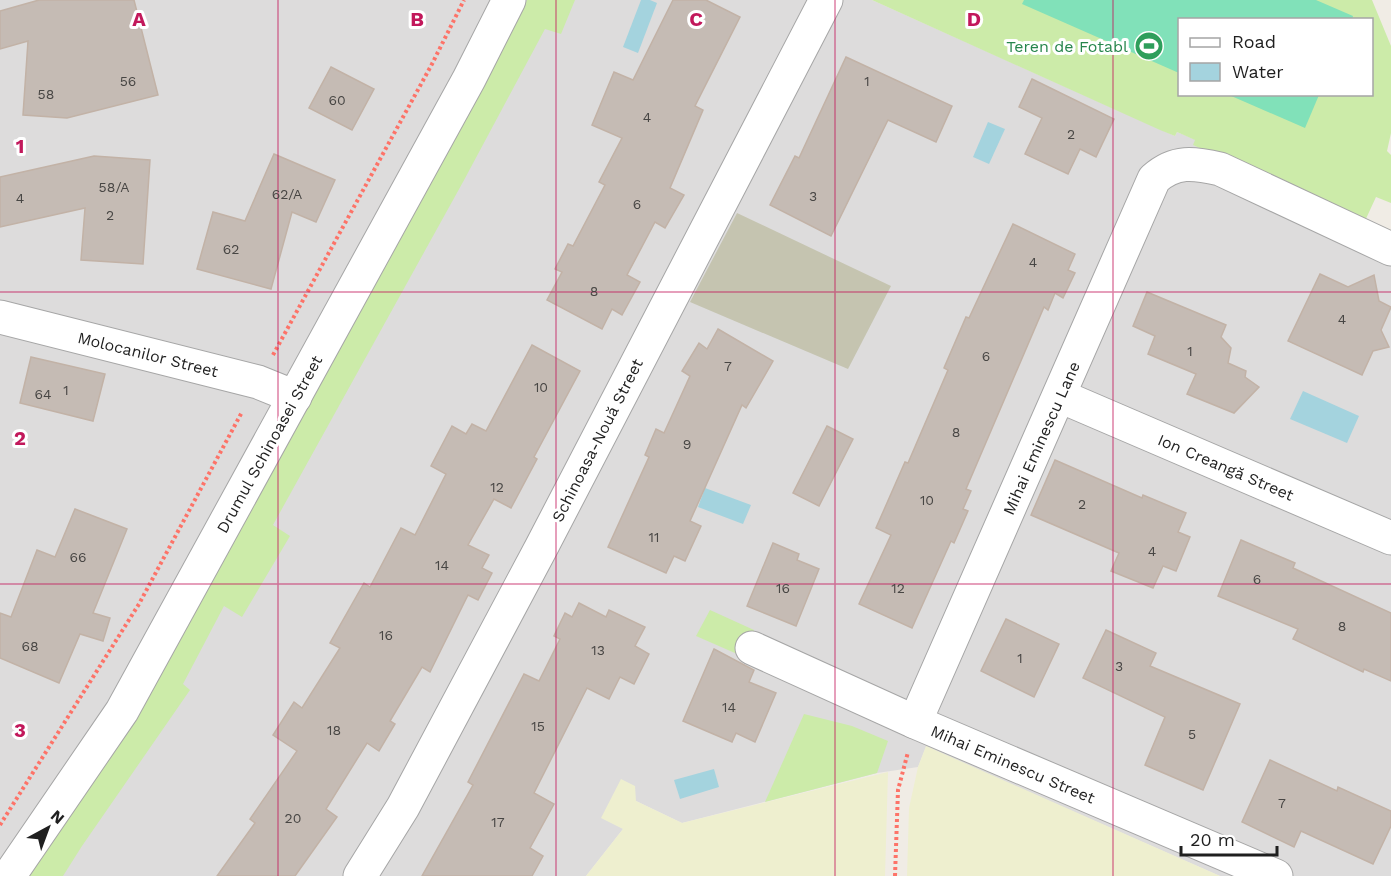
<svg xmlns="http://www.w3.org/2000/svg" width="1391" height="876" font-family="'Work Sans',sans-serif">
<style>
.residential{fill:#dddcdc}
.construction{fill:#c5c4b0}
.farmland{fill:#eeefcf}
.grass{fill:#cceba9;fill-rule:evenodd}
.pitch{fill:#81e1b9}
.water{fill:#a4d3de}
.building{fill:#c5bbb4;stroke:#c2b2a6;stroke-width:1.5}
.lines{fill:none;stroke-linecap:round;stroke-linejoin:round}
.minor-casing{stroke:#a6a6a6;stroke-width:35}
.path{stroke:#fd7368;stroke-width:4;stroke-dasharray:3 3;stroke-linecap:butt}
.minor{stroke:#fff;stroke-width:33}
.grid{fill:none;stroke:#c2185b;stroke-width:1.5;stroke-opacity:0.55}
.labels{text-anchor:middle;stroke-width:6;stroke-linejoin:round;paint-order:stroke}
.number-label{font-size:14px;fill:#484644}
.leisure-label{font-size:16px;fill:#27864d;stroke:#fff;text-anchor:end}
.street-label{font-size:16px;fill:#1f1f1f;stroke:#fff}
.grid-label{font-size:20px;text-anchor:middle;font-weight:bold;fill:#c2185b;stroke:#fff;stroke-width:6;stroke-linejoin:round;paint-order:stroke}
</style>
<rect width="100%" height="100%" fill="#f0ece5"/>
<path class="residential" d="M0 0H872L1175 136 1177 132 1196 140 1194 145 1391 235V876H1220L926 747 918 767 877 773 682 823 636 801 623 829 586 876H0Z"/>
<path class="construction" d="M737 213 891 286 848 369 690 302Z"/>
<g class="farmland">
<path d="M926 746 1220 876H907L909 808 918 767Z"/>
<path d="M888 772 885 876H586L623 829 601 818 621 779 635 786 636 801 682 823Z"/>
</g>
<g class="grass">
<path d="M527 0H575L561 34 545 29 463 182 273 525 290 536 242 617 224 606 183 684 190 690 82 846 63 876H26L509 36Z"/>
<path d="M872 0H1372L1391 46V133L1387 151 1391 155V203L1376 197 1364 223 1193 145 1195 140 1177 132 1175 136 1160 130ZM1180 20H1372V94H1180Z"/>
<path d="M710 610 754 630 744 657 696 636Z"/>
<path d="M804 714 852 726 888 741 877 773 765 802Z"/>
</g>
<g class="pitch">
<path d="M1024 0H1316L1353 16 1352 20H1180L1179 73 1022 4Z"/>
<path d="M1229 95H1319L1305 128Z"/>
</g>
<g class="water">
<path d="M641 0H650L657 3 638 53 623 47Z"/>
<path d="M988 122 1005 129 989 164 973 157Z"/>
<path d="M1303 391 1359 416 1347 443 1290 419Z"/>
<path d="M705 488 751 505 743 524 698 507Z"/>
<path d="M714 769 719 787 680 799 674 780Z"/>
</g>
<g class="building">
<path d="M39 0H134L158 95 67 118 23 115 28 41 0 49V11Z"/>
<path d="M673 0H706L740 17 695 106 703 110 670 188 684 195 665 228 655 222 627 275 640 282 622 315 612 309 602 329 547 300 562 272 555 269 568 244 573 246 605 185 599 182 622 138 592 125 614 72 633 80Z"/>
<path d="M846 57 952 106 936 142 888 120 831 236 770 205 795 156 799 158Z"/>
<path d="M331 67 374 89 352 130 309 108Z"/>
<path d="M1032 79 1114 119 1096 157 1080 149 1068 174 1025 154 1042 118 1019 107Z"/>
<path d="M274 154 335 180 316 222 292 212 271 289 197 269 213 212 245 221Z"/>
<path d="M94 156 150 160 143 264 81 260 85 208 0 227V177Z"/>
<path d="M1013 224 1075 254 1068 270 1075 273 1063 298 1055 293 1048 310 1044 307 966 489 971 491 963 509 968 511 954 543 951 541 912 628 859 604 891 535 876 528 905 462 908 463 948 370 944 368 966 317 969 318Z"/>
<path d="M1320 274 1348 287 1374 275 1379 301 1391 307 1381 330 1389 347 1373 351 1362 375 1288 341Z"/>
<path d="M1147 292 1226 325 1221 337 1231 348 1228 363 1246 371 1245 377 1259 387 1234 413 1187 394 1196 374 1148 354 1155 336 1133 326Z"/>
<path d="M718 329 773 361 746 408 742 405 690 521 701 526 685 561 674 556 666 573 608 547 649 457 645 455 656 429 664 433 690 376 682 371 699 343 707 349Z"/>
<path d="M532 345 580 371 534 457 537 459 511 508 494 499 468 545 489 555 482 568 492 573 478 600 468 595 430 672 422 667 390 721 395 724 379 751 367 743 326 809 337 817 295 876H217L255 823 250 819 297 751 273 735 294 702 302 708 340 648 330 643 364 583 370 587 401 528 415 535 446 474 431 466 452 426 466 434 472 424 486 431Z"/>
<path d="M31 357 105 374 93 421 20 403Z"/>
<path d="M827 426 853 439 819 506 793 493Z"/>
<path d="M1055 460 1142 498 1143 495 1186 513 1178 532 1190 537 1176 571 1163 566 1153 588 1111 571 1119 553 1031 515Z"/>
<path d="M75 509 127 529 93 613 110 618 103 641 80 634 59 683 0 658V613L11 617 37 550 55 557Z"/>
<path d="M1241 540 1295 563 1293 568 1391 613V681L1364 669 1363 672 1293 639 1298 629 1218 596Z"/>
<path d="M773 543 799 554 797 560 819 569 796 626 747 606Z"/>
<path d="M579 603 606 617 609 610 645 627 635 646 649 654 634 684 620 677 609 699 587 688 534 793 554 804 530 848 543 856 532 876H422L473 785 468 782 524 674 539 681 560 639 554 636 565 613 572 617Z"/>
<path d="M1006 619 1059 644 1034 697 981 671Z"/>
<path d="M1106 630 1156 653 1150 666 1240 704 1203 790 1145 765 1165 717 1083 678Z"/>
<path d="M714 649 754 670 749 682 776 693 755 742 736 733 732 742 683 721Z"/>
<path d="M1270 760 1337 791 1338 787 1391 811V826L1373 864 1301 831 1294 847 1242 822Z"/>
</g>
<g class="lines">
<g class="minor-casing">
<g id="minor">
<path d="M0 317 258 382 295 397"/>
<path d="M1060 396 1391 538"/>
<path d="M752 648 915 722 1276 876"/>
<path d="M915 722 1154 179C1175 160 1194 163 1220 169L1391 249"/>
<path d="M9 876 122 711 469 79 509 0"/>
<path d="M360 876 403 807 541 548 826 0"/>
</g>
</g>
<g class="path">
<path d="M273 355 432 64 464 0"/>
<path d="M0 825 139 604 242 412"/>
<path d="M895 876 898 790 908 752"/>
</g>
<use href="#minor" class="minor"/>
</g>
<path class="grid" d="M278 0V876M556 0V876M835 0V876M1113 0V876M0 292H1391M0 584H1391"/>
<defs>
<g id="stadium-disc" transform="scale(1.5)"><circle r="9.5" fill="#2e9e5b" stroke="#fff"/><path d="M0-5a6.5 5 0 1 0 0 10a6.5 5 0 1 0 0-10ZM-3.5-1.8h7v3.6h-7Z" fill="#fff"/></g>
</defs>
<g fill-rule="evenodd">
<use href="#stadium-disc" x="1149" y="46"/>
</g>
<g class="labels">
<g class="number-label">
<text x="128" y="86">56</text>
<text x="867" y="86">1</text>
<text x="46" y="99">58</text>
<text x="337" y="105">60</text>
<text x="647" y="122">4</text>
<text x="1071" y="139">2</text>
<text x="114" y="192">58/A</text>
<text x="287" y="199">62/A</text>
<text x="813" y="201">3</text>
<text x="20" y="203">4</text>
<text x="637" y="209">6</text>
<text x="110" y="220">2</text>
<text x="231" y="254">62</text>
<text x="1033" y="267">4</text>
<text x="594" y="296">8</text>
<text x="1342" y="324">4</text>
<text x="1190" y="356">1</text>
<text x="986" y="361">6</text>
<text x="728" y="371">7</text>
<text x="541" y="392">10</text>
<text x="66" y="395">1</text>
<text x="43" y="399">64</text>
<text x="956" y="437">8</text>
<text x="687" y="449">9</text>
<text x="497" y="492">12</text>
<text x="927" y="505">10</text>
<text x="1082" y="509">2</text>
<text x="654" y="542">11</text>
<text x="1152" y="556">4</text>
<text x="78" y="562">66</text>
<text x="442" y="570">14</text>
<text x="1257" y="584">6</text>
<text x="783" y="593">16</text>
<text x="898" y="593">12</text>
<text x="1342" y="631">8</text>
<text x="386" y="640">16</text>
<text x="30" y="651">68</text>
<text x="598" y="655">13</text>
<text x="1020" y="663">1</text>
<text x="1119" y="671">3</text>
<text x="729" y="712">14</text>
<text x="538" y="731">15</text>
<text x="334" y="735">18</text>
<text x="1192" y="739">5</text>
<text x="1282" y="808">7</text>
<text x="293" y="823">20</text>
<text x="498" y="827">17</text>
</g>
<g class="leisure-label">
<text x="1128" y="52">Teren de Fotabl</text>
</g>
<g class="street-label">
<text transform="translate(148 354) rotate(14)" y="6">Molocanilor Street</text>
<text transform="translate(1041 438) rotate(-66)" y="6">Mihai Eminescu Lane</text>
<text transform="translate(597 440) rotate(-63)" y="6">Schinoasa-Nouă Street</text>
<text transform="translate(269 444) rotate(-61)" y="6">Drumul Schinoasei Street</text>
<text transform="translate(1226 467) rotate(23)" y="6">Ion Creangă Street</text>
<text transform="translate(1013 764) rotate(23)" y="6">Mihai Eminescu Street</text>
</g>
</g>
<g class="grid-label">
<text x="139" y="26">A</text>
<text x="417" y="26">B</text>
<text x="696" y="26">C</text>
<text x="974" y="26">D</text>
<text x="20" y="153">1</text>
<text x="20" y="445">2</text>
<text x="20" y="737">3</text>
</g>
<rect x="1178" y="18" width="195" height="78" fill="#ffffff" stroke="#a5a5a5" stroke-width="1.5"/>
<rect x="1190" y="38" width="30" height="9" fill="#ffffff" stroke="#a5a5a5" stroke-width="1.5"/>
<text x="1232" y="48" font-size="18" fill="#1f1f1f">Road</text>
<rect x="1190" y="63" width="30" height="18" fill="#a4d3de" stroke="#a5a5a5" stroke-width="1.5"/>
<text x="1232" y="78" font-size="18" fill="#1f1f1f">Water</text>
<g transform="translate(48 828) rotate(41)" stroke="#ffffff" stroke-width="4.5" paint-order="stroke">
<path d="M0-4.5L10 22L0 15L-10 22Z" fill="#1f1f1f"/>
<text y="-9" font-size="16" font-weight="bold" text-anchor="middle" fill="#1f1f1f">N</text>
</g>
<path d="M1181 846v9h96v-9" fill="none" stroke="#1f1f1f" stroke-width="3"/>
<text x="1190" y="846" font-size="18" fill="#1f1f1f" stroke="#ffffff" stroke-width="4.5" paint-order="stroke">20 m</text>
</svg>
